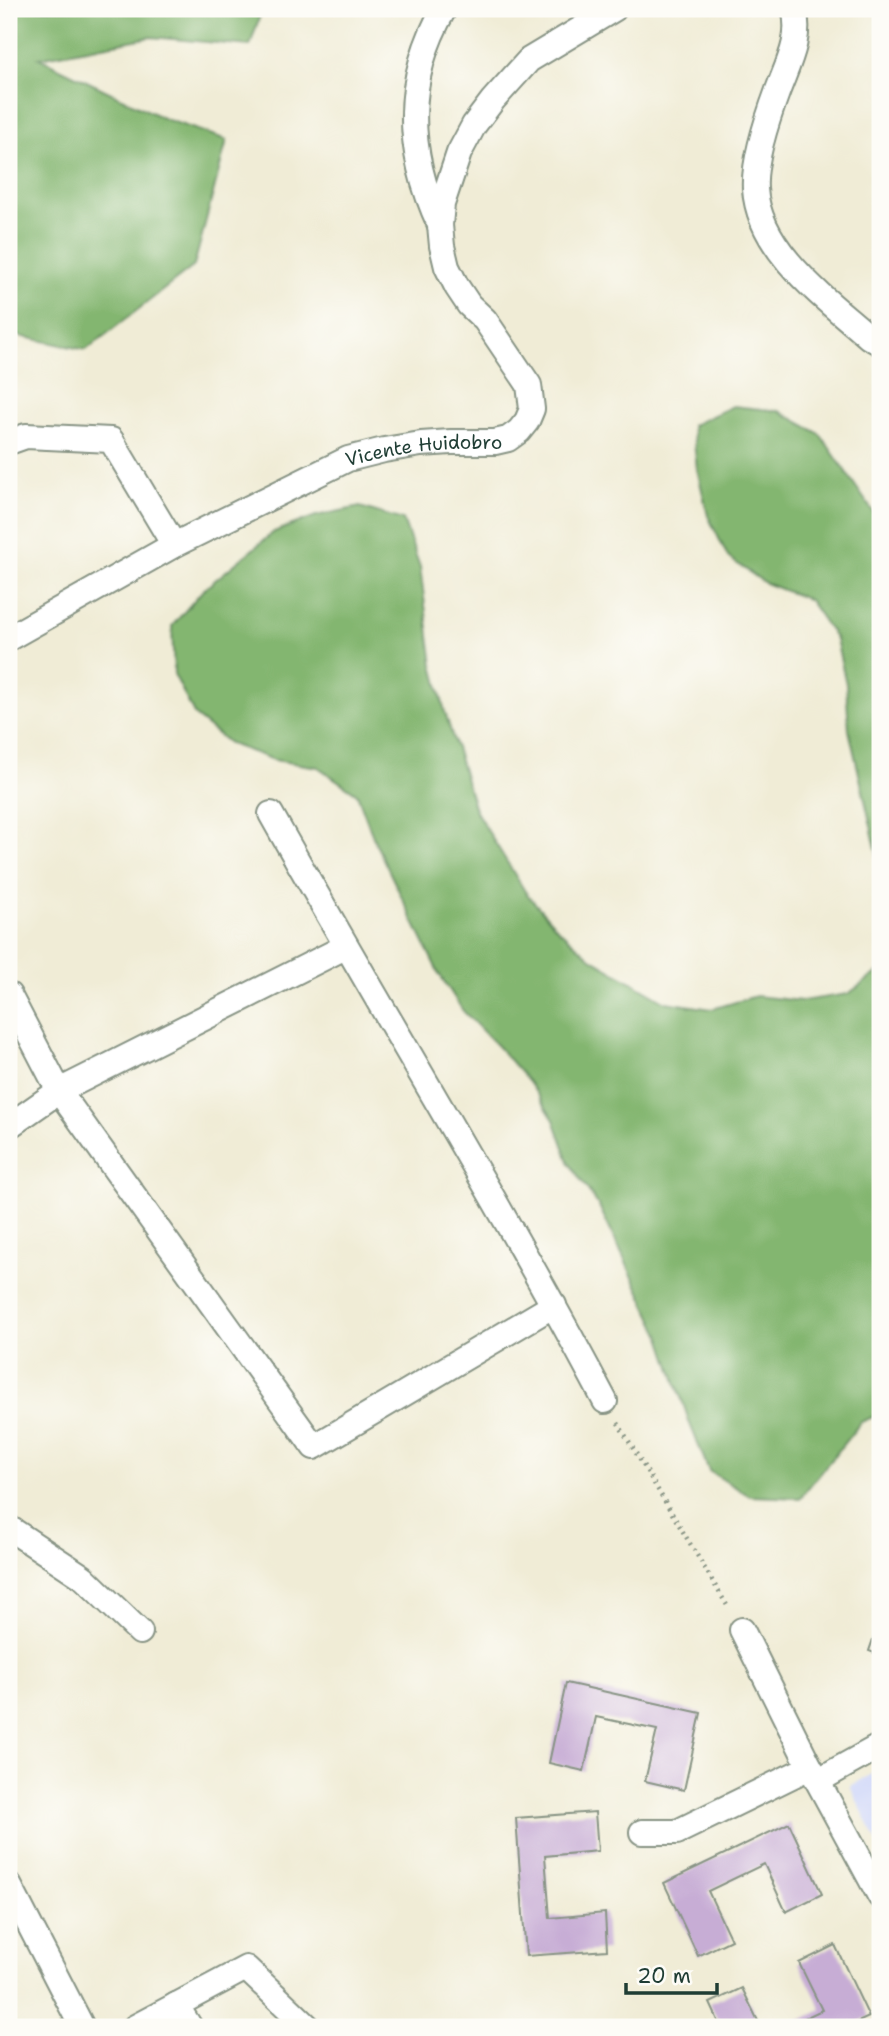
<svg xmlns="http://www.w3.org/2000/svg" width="889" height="2036" font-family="'Shantell Sans',sans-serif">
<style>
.built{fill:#d2d9f9}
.forest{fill:#83b670;stroke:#517a52;stroke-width:2}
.building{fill:#c7add5}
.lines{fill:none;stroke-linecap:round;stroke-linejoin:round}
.minor-casing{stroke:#889485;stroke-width:28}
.path{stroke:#889485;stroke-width:4.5;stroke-dasharray:2 5;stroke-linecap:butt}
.minor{stroke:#fff;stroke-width:24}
.labels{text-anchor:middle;stroke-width:5;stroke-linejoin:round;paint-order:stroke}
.street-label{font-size:19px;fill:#1f3d34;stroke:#fdfcf7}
</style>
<rect width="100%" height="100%" fill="#fdfcf7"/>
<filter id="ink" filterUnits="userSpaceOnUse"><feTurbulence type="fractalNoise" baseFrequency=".0143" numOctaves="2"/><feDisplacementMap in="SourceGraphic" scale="14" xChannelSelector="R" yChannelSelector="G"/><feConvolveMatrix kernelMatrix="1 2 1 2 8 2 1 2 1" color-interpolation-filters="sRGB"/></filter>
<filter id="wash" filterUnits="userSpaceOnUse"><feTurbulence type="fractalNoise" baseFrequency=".00686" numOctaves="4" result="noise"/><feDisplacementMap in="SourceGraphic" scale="28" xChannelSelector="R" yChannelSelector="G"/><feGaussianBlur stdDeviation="1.57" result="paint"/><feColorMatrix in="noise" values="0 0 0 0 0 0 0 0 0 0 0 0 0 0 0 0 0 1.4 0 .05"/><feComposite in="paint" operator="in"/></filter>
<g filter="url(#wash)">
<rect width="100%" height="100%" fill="#f0ecd6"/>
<path class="built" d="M880 1770V1848L850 1786Z"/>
<g class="forest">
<path d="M9 9H262L250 46 151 37 39 58 165 119 227 140 194 266 86 350 9 334Z"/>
<path d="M733 406 779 411 820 434 880 522V866L849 730 846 684 836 639 809 600 765 583 728 557 708 516 697 469 692 425Z"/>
<path d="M360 507 403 520 420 567 433 665 445 712 475 810 526 893 557 928 591 958 666 1002 712 1009 756 996 802 1001 848 994 880 971V1414L861 1422 800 1498 750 1496 709 1471 690 1424 660 1334 599 1206 570 1164 554 1120 529 1082 498 1047 463 1011 438 972 375 842 357 794 318 767 274 760 230 744 195 716 174 674 172 626 202 591 274 532 316 516Z"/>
</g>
<g id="blocks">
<g class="building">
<path d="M880 1619V1655L869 1651Z"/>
<path d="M566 1683 701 1713 684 1790 645 1781 657 1730 596 1717 584 1771 549 1763Z"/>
<path d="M595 1812 598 1851 545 1856 550 1918 605 1913 607 1950 526 1956 516 1818Z"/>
<path d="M789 1823 822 1894 786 1912 764 1864 708 1891 731 1940 698 1956 664 1883Z"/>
<path d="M835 1945 869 2017 847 2027H785L822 2010 799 1963Z"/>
<path d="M742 1988 761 2027H721L710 2003Z"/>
</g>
</g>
</g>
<g filter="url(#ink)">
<use href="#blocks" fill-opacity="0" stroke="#889485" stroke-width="2"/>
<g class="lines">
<g class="minor-casing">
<g id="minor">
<path d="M794 9C802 38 788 63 778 90 768 117 753 160 755 189 759 251 826 299 869 337L880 343"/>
<path d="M440 225C406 152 403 80 444 9"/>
<path d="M9 442 26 436 111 440 174 545"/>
<path id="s1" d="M9 638 174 545 348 459 384 450 421 444 451 442H495L508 439 519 431 527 421 532 409 529 385 485 320 469 305 457 287 447 267 442 246 440 225 442 204 459 153 474 125 493 100 529 60 614 9"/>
<path d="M271 814C381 1010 500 1202 605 1401"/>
<path d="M9 995 59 1091 314 1447 554 1305"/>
<path d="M9 1126 59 1091 345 947"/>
<path d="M9 1528 83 1577 140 1632"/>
<path d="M742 1630 810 1767 880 1896"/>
<path d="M819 1780 880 1746"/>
<path d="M642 1832H677L810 1767"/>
<path d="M9 1885 82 2027"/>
<path d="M176 2005 190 2027"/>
<path d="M135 2027 246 1968 308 2027"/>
</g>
</g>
<path class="path" d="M618 1423 728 1607"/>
<use href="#minor" class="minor"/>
</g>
</g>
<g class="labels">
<g class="street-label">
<text dy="7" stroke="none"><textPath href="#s1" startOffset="460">Vicente Huidobro</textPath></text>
</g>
</g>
<rect width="889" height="2036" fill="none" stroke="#fdfcf7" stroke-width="35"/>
<path d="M626 1983v10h91v-10" fill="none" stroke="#1f3d34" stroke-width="3.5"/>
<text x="637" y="1983" font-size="21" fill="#1f3d34" stroke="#fdfcf7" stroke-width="5" paint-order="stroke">20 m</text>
</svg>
